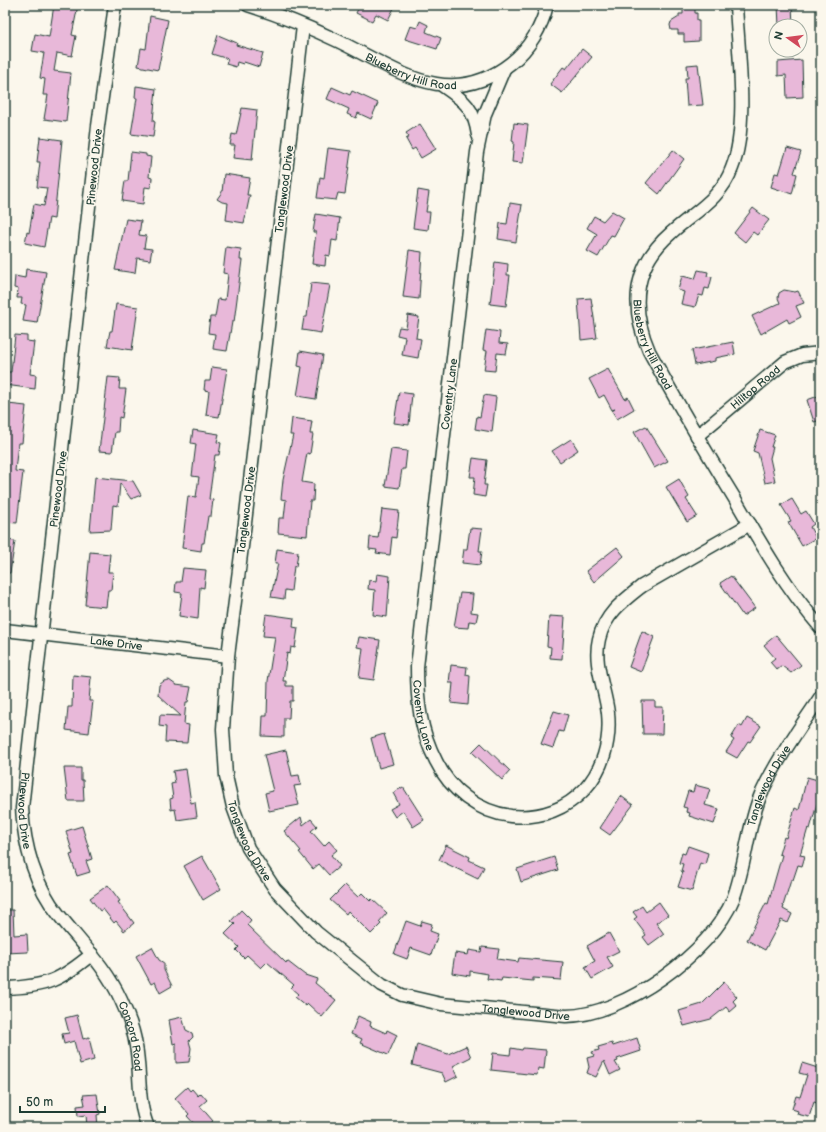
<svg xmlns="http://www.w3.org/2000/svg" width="826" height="1132" font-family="'Balsamiq Sans',sans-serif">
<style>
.building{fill:#e8b8d9;stroke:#1f3d34}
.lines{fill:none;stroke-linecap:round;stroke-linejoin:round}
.minor-casing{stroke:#1f3d34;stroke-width:15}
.minor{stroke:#fbf7ec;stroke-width:12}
.labels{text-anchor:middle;stroke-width:3.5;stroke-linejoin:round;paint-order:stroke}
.street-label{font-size:11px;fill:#1f3d34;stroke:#fbf7ec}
</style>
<rect width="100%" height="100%" fill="#fbf7ec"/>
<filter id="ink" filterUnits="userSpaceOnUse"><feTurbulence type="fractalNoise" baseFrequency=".025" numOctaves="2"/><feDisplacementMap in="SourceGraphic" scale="8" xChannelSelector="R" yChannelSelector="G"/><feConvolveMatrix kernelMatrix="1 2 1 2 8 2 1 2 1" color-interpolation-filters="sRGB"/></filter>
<g filter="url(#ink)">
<g class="building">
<path d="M54 5H78L72 35 76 36 72 56 57 53 54 71 71 73 66 122 44 119 48 95H43L45 79 40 78 44 53 32 51 35 34 49 37Z"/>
<path d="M360 5H388L394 8 388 20 376 14 372 21 356 13Z"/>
<path d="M683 5H695V13H697V20H699V41L684 42V34H678V30H671L670 25 671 22 679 17V14H683Z"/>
<path d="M778 5H792L793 26H779Z"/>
<path d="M150 16 168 20 158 70 138 66 141 48 146 49Z"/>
<path d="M420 21 428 25 426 32 441 38 437 49 405 39 410 26 417 28Z"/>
<path d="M218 35 237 43 236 45 263 53 259 67 244 62 243 64 237 62 236 67 226 64 228 59 212 54Z"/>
<path d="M582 49 592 57 562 93 550 84 563 67 566 69Z"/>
<path d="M802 60 803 97 787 98 786 75 778 76V62Z"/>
<path d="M698 64 703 105 687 106 685 78H688L687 65Z"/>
<path d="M136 86 156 89 153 121 155 122 153 137 131 134 137 98H135Z"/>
<path d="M332 87 350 95 352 91 378 103 371 119 358 113 356 118 347 114 349 109 327 99Z"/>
<path d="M242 108 257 110 252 160 233 158 235 145H230L232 134 236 135Z"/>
<path d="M514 123 528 125 523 163 512 162 514 142 512 141Z"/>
<path d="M420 124 436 149 421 158 415 148 412 150 406 139 409 137 406 133Z"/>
<path d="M40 137 62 140 54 219 49 218 44 247 25 243 27 232 29 233 34 204 44 206 47 188 37 187 40 162H37Z"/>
<path d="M328 148 351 151 345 194 338 193 336 200 317 198 320 177 324 178Z"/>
<path d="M787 148 801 152 794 173 797 174 792 194 771 187 775 173 779 174Z"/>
<path d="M673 150 684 159 659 194 646 183Z"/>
<path d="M131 152 146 154V156L151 157 149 177 152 178 151 188 145 187 143 204 122 201 125 181H128Z"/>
<path d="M224 174 250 178 247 195H250L244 223 226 220 228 203 222 202 217 199 222 192Z"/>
<path d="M418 190 429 192 426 212H430L428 230 413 228Z"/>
<path d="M510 203 522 205 516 242 498 239 500 223 507 224Z"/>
<path d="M753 208 769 220 757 235 753 232 745 242 734 233Z"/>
<path d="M612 211 624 218 614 236 611 235 598 257 587 251 597 234 587 228 594 216 603 221Z"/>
<path d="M316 214 340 218 337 241 332 240 330 256 326 255 325 266 312 264 316 232H313Z"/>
<path d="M126 219 141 221 139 235 146 236 144 248 152 249 150 260 137 258 135 273 115 270Z"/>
<path d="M226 247 241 249 240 260H242L234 322H232L227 351 213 349 215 334 208 333 210 317H215L218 299 225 300 228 274 223 273Z"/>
<path d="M409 250 422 252 419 299 403 297Z"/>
<path d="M495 262 508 264 507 275H510L506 306 490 304Z"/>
<path d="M26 269 46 272 37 323 23 321 26 305 21 304 22 298H17L18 289 14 288 15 276 25 278Z"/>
<path d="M698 270 708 272 707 276 712 277 709 289 705 288 703 296 699 295 695 307 681 304 684 292 678 290 682 276 695 279Z"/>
<path d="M311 283 330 285 321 333 302 330 304 317H307Z"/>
<path d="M784 290 795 292 798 291 804 303 796 306 801 317 789 323 787 319 761 334 752 316 780 303 778 298 779 293Z"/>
<path d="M591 298 597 338 581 340 578 299Z"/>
<path d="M116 304 138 307 132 350 107 346 110 331H112Z"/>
<path d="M408 315 419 317 416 338 421 339 418 358 402 355 405 337 397 335 399 327 406 328Z"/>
<path d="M486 330 500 332 499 343 508 344 506 354 497 353 495 371 484 370 487 351 483 350Z"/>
<path d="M15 335 27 336V341L34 342 30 374 36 375 35 389 5 385 7 372H11Z"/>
<path d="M733 342 735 354 715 358V361L695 365 692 350Z"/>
<path d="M300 351 323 355 316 399 297 396 302 367 298 366Z"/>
<path d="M212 367 227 369 219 417 206 415 209 391 204 390 205 381H210Z"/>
<path d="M608 369 625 399 628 397 634 409 617 419 612 411 615 409 612 410 604 395 599 398 589 379Z"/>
<path d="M108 377 120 378 119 389H126L122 418 119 417 118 432H115L112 452 99 451Z"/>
<path d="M399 392 412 394 409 425 394 423Z"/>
<path d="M484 395 496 397 492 432 475 429 477 416 480 417Z"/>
<path d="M821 395V420L814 422 807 400Z"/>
<path d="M8 404 26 406 22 443H18L15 471 23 472 17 523 5 522V428Z"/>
<path d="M292 418 312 421 310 434H313L310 454 307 453 302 482 314 484 313 501H310L307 536 278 533 279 518H284L286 500 281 499 283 480 293 435H290Z"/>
<path d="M646 426 668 461 654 468 634 432Z"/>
<path d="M193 430 219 434 217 442 221 443 219 455H215L209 499 213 500 211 516H208L204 543H202L201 551 182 548 188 496 196 497 199 477 192 476 196 444 191 443Z"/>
<path d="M760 430 775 435 771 447H773L770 458 775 481 765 483 758 453 753 451Z"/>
<path d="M571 439 578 450 560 462 552 451Z"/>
<path d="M391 449 407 451 405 469H402L399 488 385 486Z"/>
<path d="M473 458 487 460 484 485H487L485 497 473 495 475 477H470Z"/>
<path d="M95 477 133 481 141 495 131 499 120 483 118 506 113 505 111 530 90 531Z"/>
<path d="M679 479 689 497 686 499 697 516 687 522 666 487Z"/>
<path d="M792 499 801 514 806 511 814 524 810 527 816 538 802 546 788 522 791 521 781 505Z"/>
<path d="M382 509 399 511 396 538 392 537 390 555 376 553 377 550 369 549 370 537 378 538Z"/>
<path d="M470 528 482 529 479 551H482L480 565 462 563 464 549H467Z"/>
<path d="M5 540 15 541 10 573H5Z"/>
<path d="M617 547 624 556 594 582 586 571Z"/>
<path d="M277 549 298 552 296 567 294 566 291 591 285 590 284 599 271 597 278 563H275Z"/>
<path d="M90 552 110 554 108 572H113L111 590H108L106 607 85 605Z"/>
<path d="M183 568 206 570 204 588 200 587 198 619 179 616 182 593 175 592 176 582H181Z"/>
<path d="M377 574 390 576 387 617 373 615 375 590 368 589 369 580 376 581Z"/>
<path d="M731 576 755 608 743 616 720 583Z"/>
<path d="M460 593 473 594 471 612 478 613 476 622 469 621 468 628 454 627Z"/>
<path d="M266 614 294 618 293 627 298 628 295 648 291 647 290 654 287 653 283 681H286V686H293V701H290L289 718H284V737L262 736 263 716H267L268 681 275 637 263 636Z"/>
<path d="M549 616 565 617 562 659 550 658 551 647 547 646Z"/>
<path d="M642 631 654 637 641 672 629 667Z"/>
<path d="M776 635 801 665 791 673 782 666 777 670 770 662 775 658 764 645Z"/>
<path d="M359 637 380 640 374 680 359 678 363 648 357 647Z"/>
<path d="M451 665 467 667 466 675 470 676 468 705 451 703 453 683H449Z"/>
<path d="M73 675 91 677 89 701H93L89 733 66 730 68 707H72Z"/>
<path d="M169 680 176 685 191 687 188 702H186L184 724 189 725 187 743 165 742 166 727 159 726 160 715 181 716 158 695 159 685 164 681Z"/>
<path d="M642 701H655V707H663L662 734H643Z"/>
<path d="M554 711 568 715 563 732 559 731 553 748 541 744Z"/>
<path d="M747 718 761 726 750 742 748 741 737 758 726 752 734 740 731 738 739 725 742 727Z"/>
<path d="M384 734 393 764 379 768 371 738Z"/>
<path d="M481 743 510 771 502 780 472 752Z"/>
<path d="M286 750 292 776 299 775 301 785 294 786 299 805 269 811 265 793 273 791 264 755Z"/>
<path d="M64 768H81V780H83L84 801H68Z"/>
<path d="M186 769 191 803 195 802 197 817 177 820 175 809 171 810 170 799 173 798 171 784 175 783 173 771Z"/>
<path d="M807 777 821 781 817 793 821 794V799L819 805 817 804 810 829 808 828 800 855 805 856 802 866 798 865 793 880H791L783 906H784L783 909 792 914 788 923 781 920 765 950 747 940 766 903 768 904 782 855 779 854 784 837 786 838 795 808 799 810Z"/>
<path d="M695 785 710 789 705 805 719 809 714 824 689 816 690 813 686 812 687 808 683 807 688 791 693 792Z"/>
<path d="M403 787 424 820 413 827 403 811 395 817 390 809 399 804 393 793Z"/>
<path d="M621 796 633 805 610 835 600 828Z"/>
<path d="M301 817 303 825 311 819 317 826 311 831 324 846 329 841 337 850 331 855 340 866 329 875 319 864 313 869 299 852 301 851 284 831Z"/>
<path d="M82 826 92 859 86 861 90 872 77 876 70 855 73 854 66 831Z"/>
<path d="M446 845 470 857 469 860 484 867 478 879 439 860Z"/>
<path d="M688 846 708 853 705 865 700 863 692 891 678 887 683 872 681 871 683 864 679 863 682 853 685 854Z"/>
<path d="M202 856 221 889 203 900 184 866Z"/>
<path d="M554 857 558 870 521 882 517 869Z"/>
<path d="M108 885 120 901 118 902 134 923 124 931 116 921 114 923 103 909 100 911 90 898Z"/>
<path d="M345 885 358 897 362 893 370 901 372 899 387 913 379 922 381 924 371 934 348 911 346 914 330 900Z"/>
<path d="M659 902 668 915 656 923 664 934 649 945 643 937 646 935 634 919 637 917 633 912 642 906 646 912Z"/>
<path d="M5 910H13L14 935 27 934 28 952 5 953Z"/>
<path d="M241 910 251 920 247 925 286 963 287 961 305 975 317 979 315 983 336 1000 322 1017 308 1004 306 1006 295 997 298 994 291 988 294 985 267 962 261 968 247 955 244 958 236 950 239 947 225 934 235 924 231 921Z"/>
<path d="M406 921 420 926 422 921 432 924 430 931 438 934 431 955 411 948 407 959 394 954Z"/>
<path d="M609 933 619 951 607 957 613 967 592 979 585 967 595 961 587 946Z"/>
<path d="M152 947 159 960 164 963V970L172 986 160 993 155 982 151 984 136 956Z"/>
<path d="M482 947 499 949 497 959 518 962 519 958 563 962 561 980 533 978V981L502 978 501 981 487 979 488 974 470 971V976L452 973 455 953 468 955 469 950 481 952Z"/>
<path d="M724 982 737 997 733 1001 737 1006 730 1012 726 1007 711 1019 684 1026 679 1011 702 1004Z"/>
<path d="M77 1015 83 1039 89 1037 94 1060 80 1064 74 1041 64 1044 62 1034 69 1033 65 1018Z"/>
<path d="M358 1016 371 1022 370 1026 386 1033 387 1030 397 1035 388 1055 360 1043 362 1039 351 1034Z"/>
<path d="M182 1017 186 1030 192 1033 193 1037 189 1041 191 1048 189 1062 176 1063V1043L173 1044 169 1020Z"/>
<path d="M637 1038 641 1051 617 1059 618 1061 615 1062 620 1070 610 1075 604 1061 596 1077 587 1073 589 1067 587 1058 594 1056 592 1052 599 1050 598 1047 612 1043 613 1046Z"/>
<path d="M417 1044 448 1054 466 1046 471 1057 453 1066 458 1076 446 1082 442 1073 412 1065Z"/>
<path d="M511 1048 522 1050 523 1048 546 1050 544 1069 538 1068 537 1075 491 1070 493 1053 510 1055Z"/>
<path d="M802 1063 821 1069V1090L817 1103 814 1102 809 1117 797 1114 798 1111 792 1109 796 1096 800 1097 807 1075 799 1073Z"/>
<path d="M187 1087 190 1091 192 1089 198 1096 201 1093 207 1100 200 1106 213 1121 206 1127H197L187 1116 189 1114 175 1098Z"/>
<path d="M97 1094 100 1114 97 1115 98 1127H87L86 1115 78 1116 77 1106 85 1105 83 1095Z"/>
</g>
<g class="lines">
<g class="minor-casing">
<g id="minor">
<path id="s1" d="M115 5 98 126 22 808C24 846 35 886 59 915 81 943 106 967 121 1000 128 1015 134 1031 136 1046 141 1073 137 1102 148 1127"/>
<path id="s2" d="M248 5C279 15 309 27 338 41 396 69 449 112 511 63 529 49 542 27 547 5"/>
<path id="s3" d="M736 5C738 51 749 126 732 168 721 199 694 212 671 233 633 266 630 307 649 351 676 401 705 450 735 499 761 544 787 589 821 628"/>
<path id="s4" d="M303 26 245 523 228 656 223 729 226 776 233 807 248 848 275 889 316 932 382 985 402 995 441 1004 566 1016C623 1016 712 952 733 899 746 865 747 827 761 794 777 759 800 728 821 696"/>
<path id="s5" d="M504 69 485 114 477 152 417 667C417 701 420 730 436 761 450 790 478 812 511 816 572 822 614 773 608 713 605 688 593 664 599 639 605 614 623 601 642 586L750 524"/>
<path d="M443 86C465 101 474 108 478 135"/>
<path id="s6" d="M697 436 785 362 802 355 821 353"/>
<path id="s7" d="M5 630 228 656"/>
<path d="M5 988C46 987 61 980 92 954"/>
</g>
</g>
<use href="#minor" class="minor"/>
</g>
</g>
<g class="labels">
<g class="street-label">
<text dy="4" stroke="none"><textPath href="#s2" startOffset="177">Blueberry Hill Road</textPath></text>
<text transform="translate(94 167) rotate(-84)" y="4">Pinewood Drive</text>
<text transform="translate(284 189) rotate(-83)" y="4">Tanglewood Drive</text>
<text dy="4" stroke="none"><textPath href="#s3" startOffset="379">Blueberry Hill Road</textPath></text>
<text dy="4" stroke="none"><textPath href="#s6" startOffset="76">Hilltop Road</textPath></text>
<text transform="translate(449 394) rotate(-83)" y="4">Coventry Lane</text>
<text transform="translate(58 489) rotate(-83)" y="4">Pinewood Drive</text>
<text transform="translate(246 510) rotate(-83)" y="4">Tanglewood Drive</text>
<text dy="4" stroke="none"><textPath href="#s7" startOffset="112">Lake Drive</textPath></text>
<text dy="4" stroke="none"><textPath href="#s5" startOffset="655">Coventry Lane</textPath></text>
<text dy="4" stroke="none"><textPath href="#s4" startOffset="1543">Tanglewood Drive</textPath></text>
<text dy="4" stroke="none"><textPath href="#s1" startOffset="811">Pinewood Drive</textPath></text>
<text dy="4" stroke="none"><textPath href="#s4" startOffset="824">Tanglewood Drive</textPath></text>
<text dy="4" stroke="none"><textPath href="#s4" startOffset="1171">Tanglewood Drive</textPath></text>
<text dy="4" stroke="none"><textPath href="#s1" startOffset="1067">Concord Road</textPath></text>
</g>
</g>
<rect width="826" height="1132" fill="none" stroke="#fbf7ec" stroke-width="20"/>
<rect x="10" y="10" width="806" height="1112" fill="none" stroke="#1f3d34" stroke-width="1.5" filter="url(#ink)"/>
<g transform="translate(788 38) rotate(284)"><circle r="19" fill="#fbf7ec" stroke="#a3ada2"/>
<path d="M0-3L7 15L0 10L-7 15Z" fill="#d1495b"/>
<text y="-6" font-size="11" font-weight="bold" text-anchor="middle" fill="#1f3d34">N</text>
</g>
<path d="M20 1106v6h85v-6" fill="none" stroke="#1f3d34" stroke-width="2"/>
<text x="26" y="1106" font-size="12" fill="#1f3d34" stroke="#fbf7ec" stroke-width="3" paint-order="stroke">50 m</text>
</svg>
